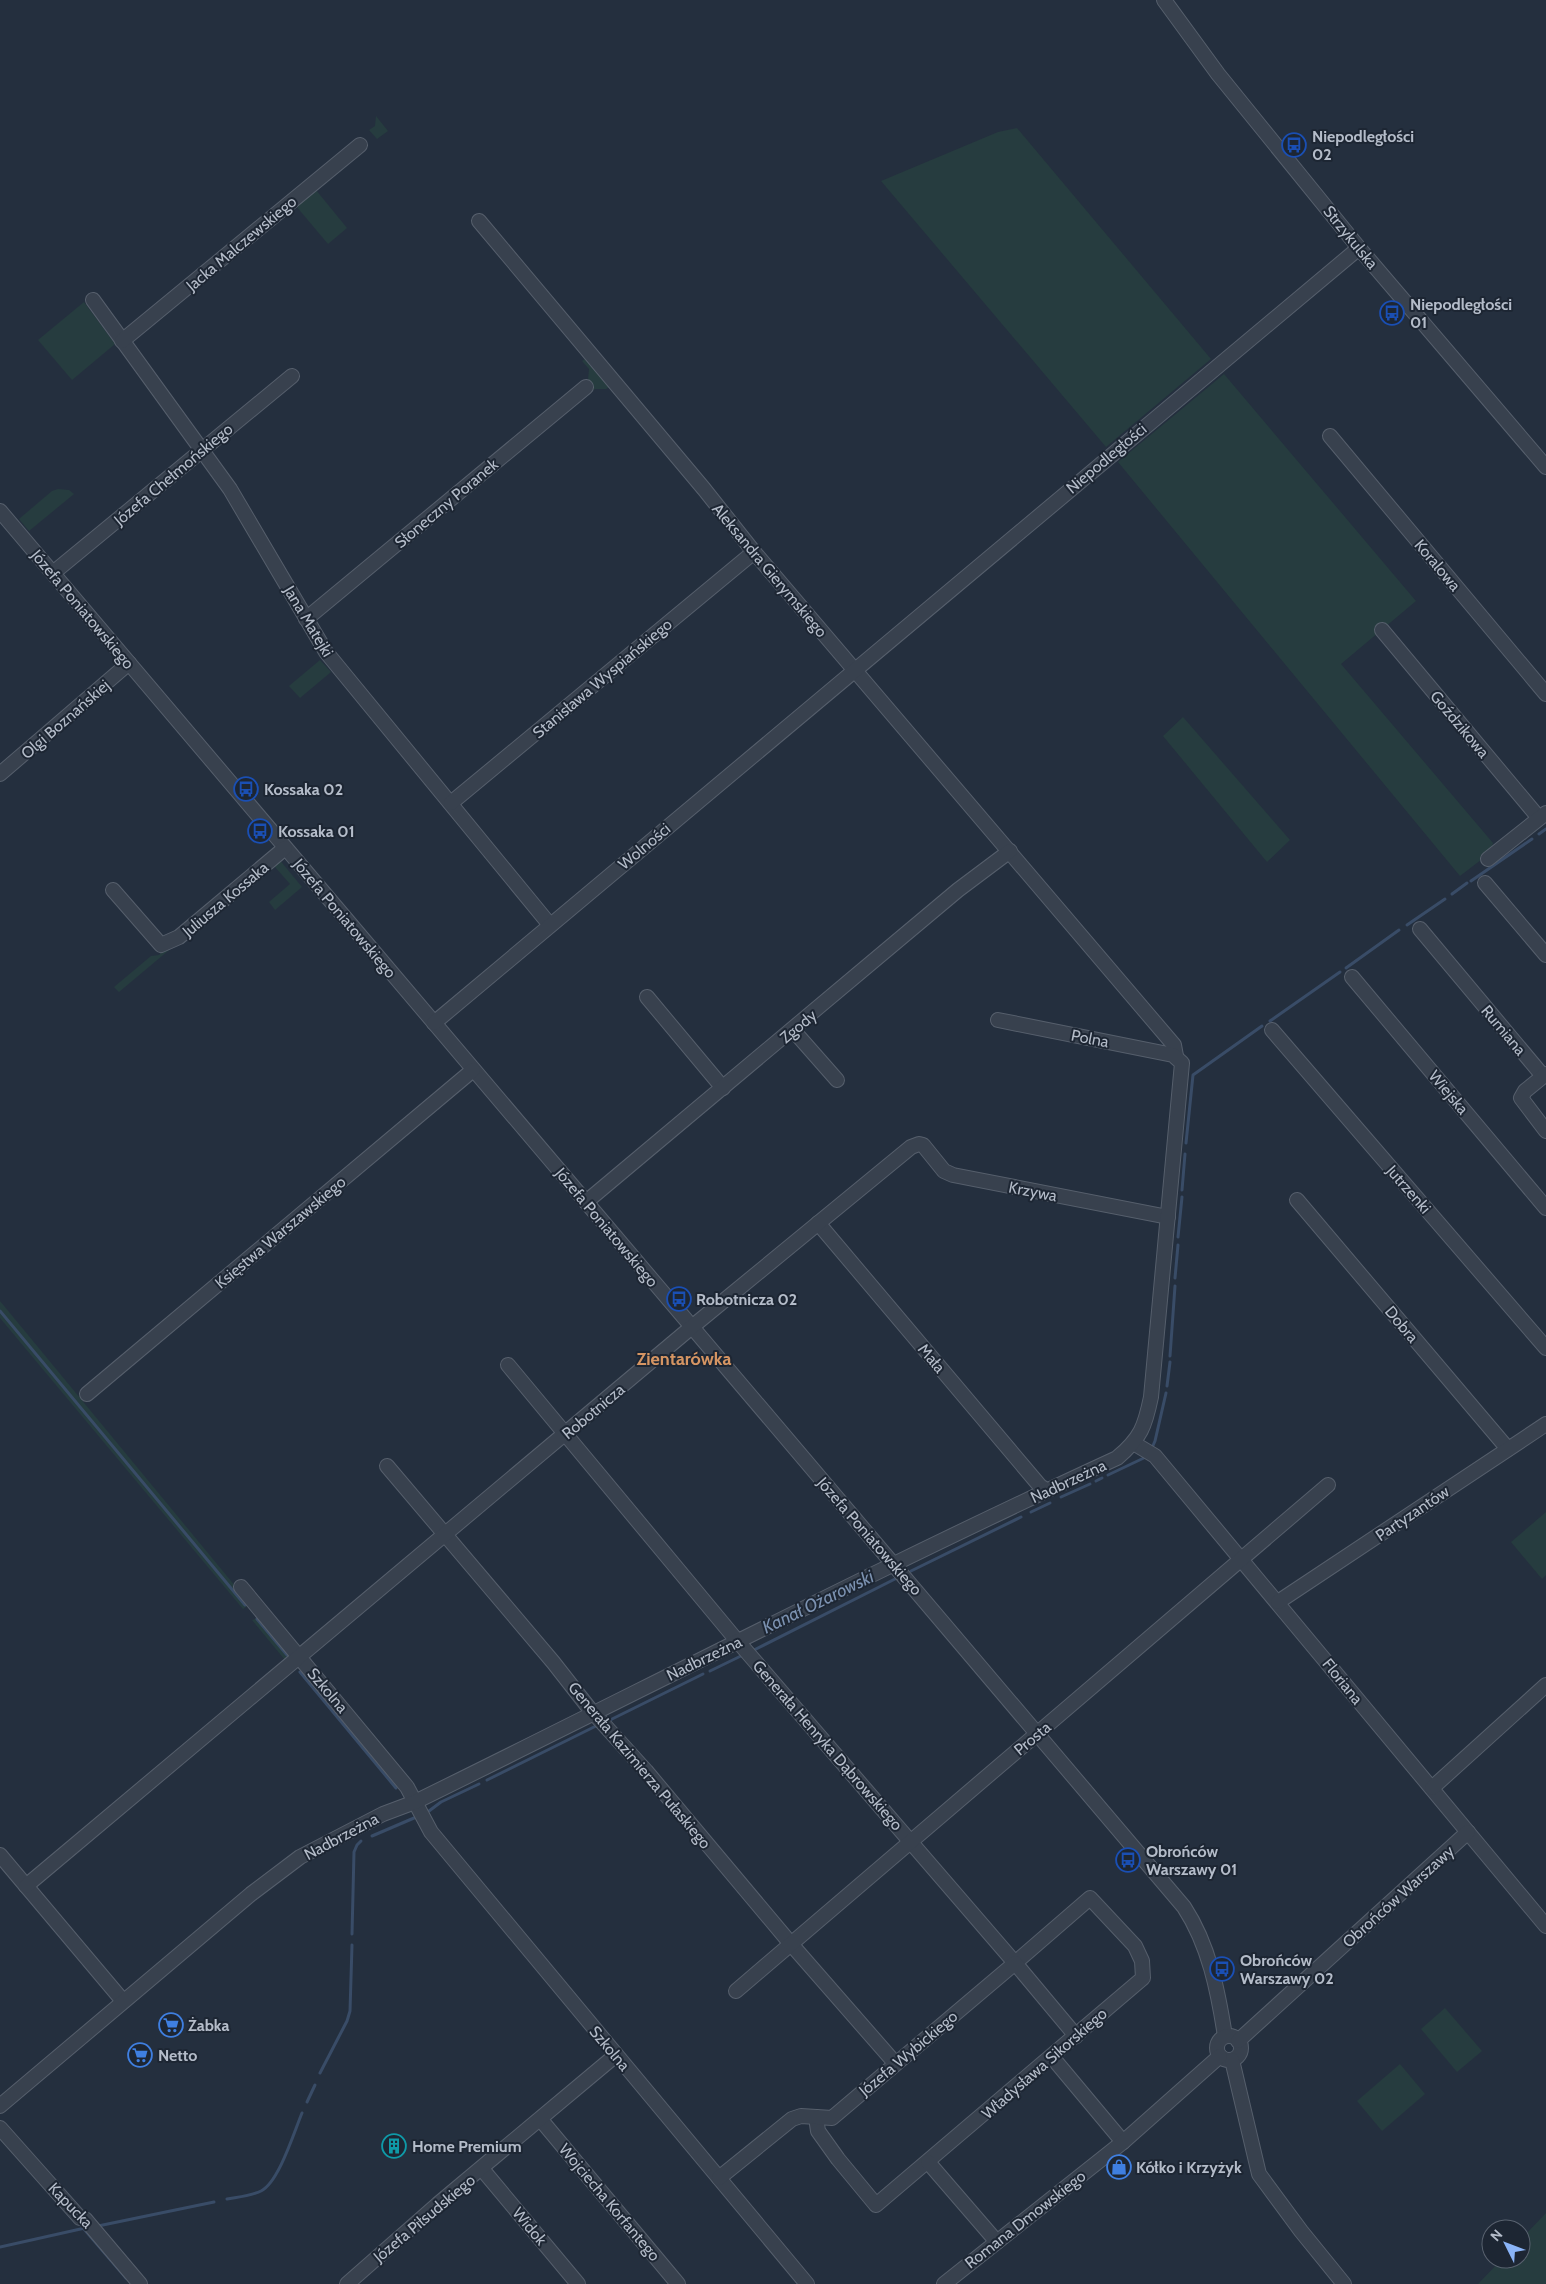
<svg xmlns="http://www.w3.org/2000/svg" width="1546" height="2284" font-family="Cabin,sans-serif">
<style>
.green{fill:#263c3f}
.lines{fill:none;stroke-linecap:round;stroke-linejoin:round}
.stream{stroke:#394c67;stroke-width:3}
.minor-casing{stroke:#565f6c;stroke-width:16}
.minor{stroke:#38414e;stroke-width:14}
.labels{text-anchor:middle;stroke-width:4;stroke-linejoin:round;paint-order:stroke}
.poi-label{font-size:16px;font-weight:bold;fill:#b4bcc9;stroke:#1d2633;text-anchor:start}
.street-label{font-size:16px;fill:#b4bcc9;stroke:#1d2633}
.neighbourhood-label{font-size:18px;font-weight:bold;fill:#d59563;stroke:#1d2633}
.water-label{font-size:18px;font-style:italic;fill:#7c92b1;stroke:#1d2633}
</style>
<rect width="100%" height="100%" fill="#242f3e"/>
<g class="green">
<path d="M376 116 388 131 377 139 369 130 375 126Z"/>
<path d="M1017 128 1211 359 1106 447 881 181 998 132Z"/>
<path d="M316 190 347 228 328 244 296 206Z"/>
<path d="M84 302 115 344 72 380 38 340Z"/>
<path d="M588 357 613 385 606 389H595L591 392 587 388 591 384 588 380 589 369 582 361Z"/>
<path d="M1224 374 1416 601 1341 664 1493 843 1490 853 1460 876 1118 462Z"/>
<path d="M58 489 69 490 74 494 29 531 19 519 52 491Z"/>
<path d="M320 660 331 672 300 698 289 686Z"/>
<path d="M1183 717 1290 840 1267 862 1163 736Z"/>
<path d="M278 858 302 887 275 910 269 902 290 884 275 867H272Z"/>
<path d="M181 940 119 992 114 987 151 956 159 955 165 947Z"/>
<path d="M0 1301 250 1604 243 1609 0 1318Z"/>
<path d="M1546 1512V1575L1542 1579 1511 1542Z"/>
<path d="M261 1617 289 1655 285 1660 252 1620Z"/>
<path d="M1445 2008 1482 2051 1457 2072 1421 2029Z"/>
<path d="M1400 2064 1425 2094 1382 2131 1357 2101Z"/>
<path d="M1546 2213V2284H1478L1502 2259H1521V2239Z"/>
</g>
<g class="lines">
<g class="stream">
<path d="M1539 834 1546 829"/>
<path d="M1471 881 1532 839"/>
<path d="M1452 894 1467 883"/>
<path d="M1407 925 1445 899"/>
<path d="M1346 968 1399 930"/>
<path d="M1270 1021 1340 972"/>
<path d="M1186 1143 1193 1075 1262 1026"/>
<path d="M1182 1190 1185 1154"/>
<path d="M1178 1237 1182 1197"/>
<path d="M1175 1278 1178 1245"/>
<path d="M0 1311 245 1605"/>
<path d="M1170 1356 1175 1286"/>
<path d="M1167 1386 1170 1362"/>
<path d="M1151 1450 1155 1441 1166 1393"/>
<path d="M1108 1475 1148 1456"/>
<path d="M1096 1481 1102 1478"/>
<path d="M1061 1497 1090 1484"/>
<path d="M1031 1512 1050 1503"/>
<path d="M911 1571 1021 1517"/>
<path d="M257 1619 287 1655"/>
<path d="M754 1650 895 1579"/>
<path d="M710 1671 745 1654"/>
<path d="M300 1672 396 1788"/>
<path d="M608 1721 703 1674"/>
<path d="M487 1780 598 1725"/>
<path d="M429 1811 441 1802 479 1784"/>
<path d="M372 1836 414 1818"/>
<path d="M352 1934 354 1852 357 1845 361 1841"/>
<path d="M320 2073 347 2021 350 2011 352 1945"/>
<path d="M307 2102 315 2085"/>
<path d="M227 2199C238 2197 251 2196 261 2191 279 2182 294 2132 302 2113"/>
<path d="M98 2226 214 2202"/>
<path d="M84 2229 126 2278"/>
<path d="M0 2247 85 2228"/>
</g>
<g class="minor-casing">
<g id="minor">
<path d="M1164 0 1218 74 1359 248 1546 467"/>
<path d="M479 221 704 489 754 552 1174 1045 1176 1056"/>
<path d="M93 300 230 489 326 652 550 925"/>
<path d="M122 341 360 145"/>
<path d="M1330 436 1546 694"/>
<path d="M0 511 1184 1907C1209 1945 1218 1991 1225 2036"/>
<path d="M53 573 292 376"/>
<path d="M306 619 586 387"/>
<path d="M1382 630 1539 818"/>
<path d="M0 774 129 663"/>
<path d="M451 803 754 552"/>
<path d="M1488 859 1546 813"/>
<path d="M1485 883 1546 955"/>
<path d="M113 890 161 945 179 937 285 848"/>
<path d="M1420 929 1543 1076"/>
<path d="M1352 977 1546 1208"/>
<path d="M647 997 723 1088"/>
<path d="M434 1023 1359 248"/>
<path d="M793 1030 837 1080"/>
<path d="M1272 1030 1546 1348"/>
<path d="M1546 1074 1525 1091 1521 1098 1546 1131"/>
<path d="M1297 1200 1508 1449"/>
<path d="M586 1202 958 890 1010 851"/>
<path d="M818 1223 1040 1486 1046 1490"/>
<path d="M508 1365 734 1637 1015 1963 1090 1898 1135 1946 1142 1961 1143 1978 876 2205 838 2159 818 2131 816 2117"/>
<path d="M87 1394 473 1070"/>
<path d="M1135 1444 1155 1456 1546 1926"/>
<path d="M387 1466 553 1662 589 1708 646 1771 791 1944 895 2063"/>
<path d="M241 1587 407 1787 431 1832 807 2284"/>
<path d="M1278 1602 1546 1424"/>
<path d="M1432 1788 1546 1685"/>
<path d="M0 1855 123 2001"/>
<path d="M26 1886 687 1331 911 1147 919 1144 923 1145 944 1171 953 1175 1168 1217"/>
<path d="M736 1991 1328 1485"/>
<circle cx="1229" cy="2048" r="12"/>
<path d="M1238 2041 1468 1832"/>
<path d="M1052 2057 1123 2142"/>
<path d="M1232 2060 1259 2174 1301 2231 1344 2284"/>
<path d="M0 2106 251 1894 300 1857 383 1814 415 1802C649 1687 880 1567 1117 1458 1141 1438 1145 1426 1151 1397L1182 1063 1173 1055 998 1020"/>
<path d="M541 2120 678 2284"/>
<path d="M0 2128 80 2218 85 2219 140 2284"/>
<path d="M928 2162 997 2242"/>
<path d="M482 2169 578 2284"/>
<path d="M719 2178 792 2119 801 2116 832 2118 1015 1963 1076 2036"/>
<path d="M347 2284 438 2204 616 2055"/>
<path d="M944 2284 1123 2142 1220 2056"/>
</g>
</g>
<use href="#minor" class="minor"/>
</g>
<defs>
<g id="bus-ring" transform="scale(1.25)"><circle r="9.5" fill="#1d2633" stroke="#1a4fb4" stroke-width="1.5"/><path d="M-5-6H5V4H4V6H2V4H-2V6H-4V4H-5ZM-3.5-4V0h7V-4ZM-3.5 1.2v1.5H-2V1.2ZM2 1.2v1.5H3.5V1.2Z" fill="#1a4fb4"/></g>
<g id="supermarket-ring" transform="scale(1.25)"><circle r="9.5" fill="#1d2633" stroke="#3f7fe0" stroke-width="1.5"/><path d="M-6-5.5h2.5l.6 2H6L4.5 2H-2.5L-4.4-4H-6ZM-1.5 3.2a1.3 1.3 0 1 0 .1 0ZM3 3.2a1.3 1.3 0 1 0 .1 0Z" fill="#3f7fe0"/></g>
<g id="building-ring" transform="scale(1.25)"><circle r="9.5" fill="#1d2633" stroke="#0f9aa8" stroke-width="1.5"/><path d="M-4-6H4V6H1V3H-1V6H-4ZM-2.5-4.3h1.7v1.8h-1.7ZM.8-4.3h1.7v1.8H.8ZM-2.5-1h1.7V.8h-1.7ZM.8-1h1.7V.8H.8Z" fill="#0f9aa8"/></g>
<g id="shop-ring" transform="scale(1.25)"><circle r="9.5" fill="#1d2633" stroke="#3f7fe0" stroke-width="1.5"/><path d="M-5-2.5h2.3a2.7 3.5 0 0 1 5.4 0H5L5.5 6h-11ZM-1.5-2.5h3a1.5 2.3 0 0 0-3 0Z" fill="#3f7fe0"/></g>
</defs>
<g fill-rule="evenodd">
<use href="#bus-ring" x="1294" y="145"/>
<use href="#bus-ring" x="1392" y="313"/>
<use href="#bus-ring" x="246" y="789"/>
<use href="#bus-ring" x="260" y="831"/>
<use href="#bus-ring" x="679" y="1299"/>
<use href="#bus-ring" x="1128" y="1860"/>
<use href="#bus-ring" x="1222" y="1969"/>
<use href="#supermarket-ring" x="171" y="2025"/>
<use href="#supermarket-ring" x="140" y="2055"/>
<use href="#building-ring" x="394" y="2146"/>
<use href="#shop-ring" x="1119" y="2167"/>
</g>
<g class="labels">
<g class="poi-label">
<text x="1312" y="142">Niepodległości<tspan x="1312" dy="18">02</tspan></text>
<text x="1410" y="310">Niepodległości<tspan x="1410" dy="18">01</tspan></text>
<text x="264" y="795">Kossaka 02</text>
<text x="278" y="837">Kossaka 01</text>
<text x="696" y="1305">Robotnicza 02</text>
<text x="1146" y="1857">Obrońców<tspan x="1146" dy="18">Warszawy 01</tspan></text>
<text x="1240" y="1966">Obrońców<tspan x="1240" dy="18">Warszawy 02</tspan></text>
<text x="188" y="2031">Żabka</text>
<text x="158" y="2061">Netto</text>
<text x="412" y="2152">Home Premium</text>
<text x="1136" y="2173">Kółko i Krzyżyk</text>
</g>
<g class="street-label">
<text transform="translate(1351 237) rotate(51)" y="6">Strzykulska</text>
<text transform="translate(241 243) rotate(-40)" y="6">Jacka Malczewskiego</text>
<text transform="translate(1106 458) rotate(-40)" y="6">Niepodległości</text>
<text transform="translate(173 474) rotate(-40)" y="6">Józefa Chełmońskiego</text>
<text transform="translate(446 503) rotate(-40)" y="6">Słoneczny Poranek</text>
<text transform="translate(1438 565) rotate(50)" y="6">Koralowa</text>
<text transform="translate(770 570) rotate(50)" y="6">Aleksandra Gierymskiego</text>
<text transform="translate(83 609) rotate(50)" y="6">Józefa Poniatowskiego</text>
<text transform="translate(309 621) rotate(59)" y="6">Jana Matejki</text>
<text transform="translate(602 678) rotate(-40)" y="6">Stanisława Wyspiańskiego</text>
<text transform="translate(65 719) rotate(-41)" y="6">Olgi Boznańskiej</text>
<text transform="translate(1460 724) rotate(50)" y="6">Goździkowa</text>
<text transform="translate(644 846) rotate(-40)" y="6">Wolności</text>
<text transform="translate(225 899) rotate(-40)" y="6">Juliusza Kossaka</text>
<text transform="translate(345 918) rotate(50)" y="6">Józefa Poniatowskiego</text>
<text transform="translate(798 1026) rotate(-40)" y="6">Zgody</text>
<text transform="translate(1504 1030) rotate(50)" y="6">Rumiana</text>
<text transform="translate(1090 1038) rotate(11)" y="6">Polna</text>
<text transform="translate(1449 1092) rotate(50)" y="6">Wiejska</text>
<text transform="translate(1409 1189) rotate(49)" y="6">Jutrzenki</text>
<text transform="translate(1033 1191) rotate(11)" y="6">Krzywa</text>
<text transform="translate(607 1227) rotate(50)" y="6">Józefa Poniatowskiego</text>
<text transform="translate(280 1232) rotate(-40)" y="6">Księstwa Warszawskiego</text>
<text transform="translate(1402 1324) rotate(50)" y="6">Dobra</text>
<text transform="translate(932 1358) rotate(50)" y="6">Mała</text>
<text transform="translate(593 1411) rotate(-40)" y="6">Robotnicza</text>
<text transform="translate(1068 1481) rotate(-25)" y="6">Nadbrzeżna</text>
<text transform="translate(1412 1513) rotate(-34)" y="6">Partyzantów</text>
<text transform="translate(870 1536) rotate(49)" y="6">Józefa Poniatowskiego</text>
<text transform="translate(704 1658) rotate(-26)" y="6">Nadbrzeżna</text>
<text transform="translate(1343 1681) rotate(51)" y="6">Floriana</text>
<text transform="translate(328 1690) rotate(50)" y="6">Szkolna</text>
<text transform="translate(1032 1738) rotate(-40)" y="6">Prosta</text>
<text transform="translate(828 1745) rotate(49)" y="6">Generała Henryka Dąbrowskiego</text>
<text transform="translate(640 1765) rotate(50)" y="6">Generała Kazimierza Pułaskiego</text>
<text transform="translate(341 1836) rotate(-28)" y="6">Nadbrzeżna</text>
<text transform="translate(1398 1896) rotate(-42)" y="6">Obrońców Warszawy</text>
<text transform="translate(610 2048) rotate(50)" y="6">Szkolna</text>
<text transform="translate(908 2053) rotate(-40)" y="6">Józefa Wybickiego</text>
<text transform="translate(1044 2063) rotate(-41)" y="6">Władysława Sikorskiego</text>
<text transform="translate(610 2202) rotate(50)" y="6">Wojciecha Korfantego</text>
<text transform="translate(71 2205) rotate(46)" y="6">Kapucka</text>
<text transform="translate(424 2218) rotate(-40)" y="6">Józefa Piłsudskiego</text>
<text transform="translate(1025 2219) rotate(-38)" y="6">Romana Dmowskiego</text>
<text transform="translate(530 2226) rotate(50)" y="6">Widok</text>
</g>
<g class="neighbourhood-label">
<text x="684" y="1365">Zientarówka</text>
</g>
<g class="water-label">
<text transform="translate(818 1602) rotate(-26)" y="6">Kanał Ożarowski</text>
</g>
</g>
<g transform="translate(1506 2244) rotate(312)"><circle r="24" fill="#1d2633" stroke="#59626f"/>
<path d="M0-4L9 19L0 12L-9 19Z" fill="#8ab4f8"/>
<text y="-8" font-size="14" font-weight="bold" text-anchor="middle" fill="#b4bcc9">N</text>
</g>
</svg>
